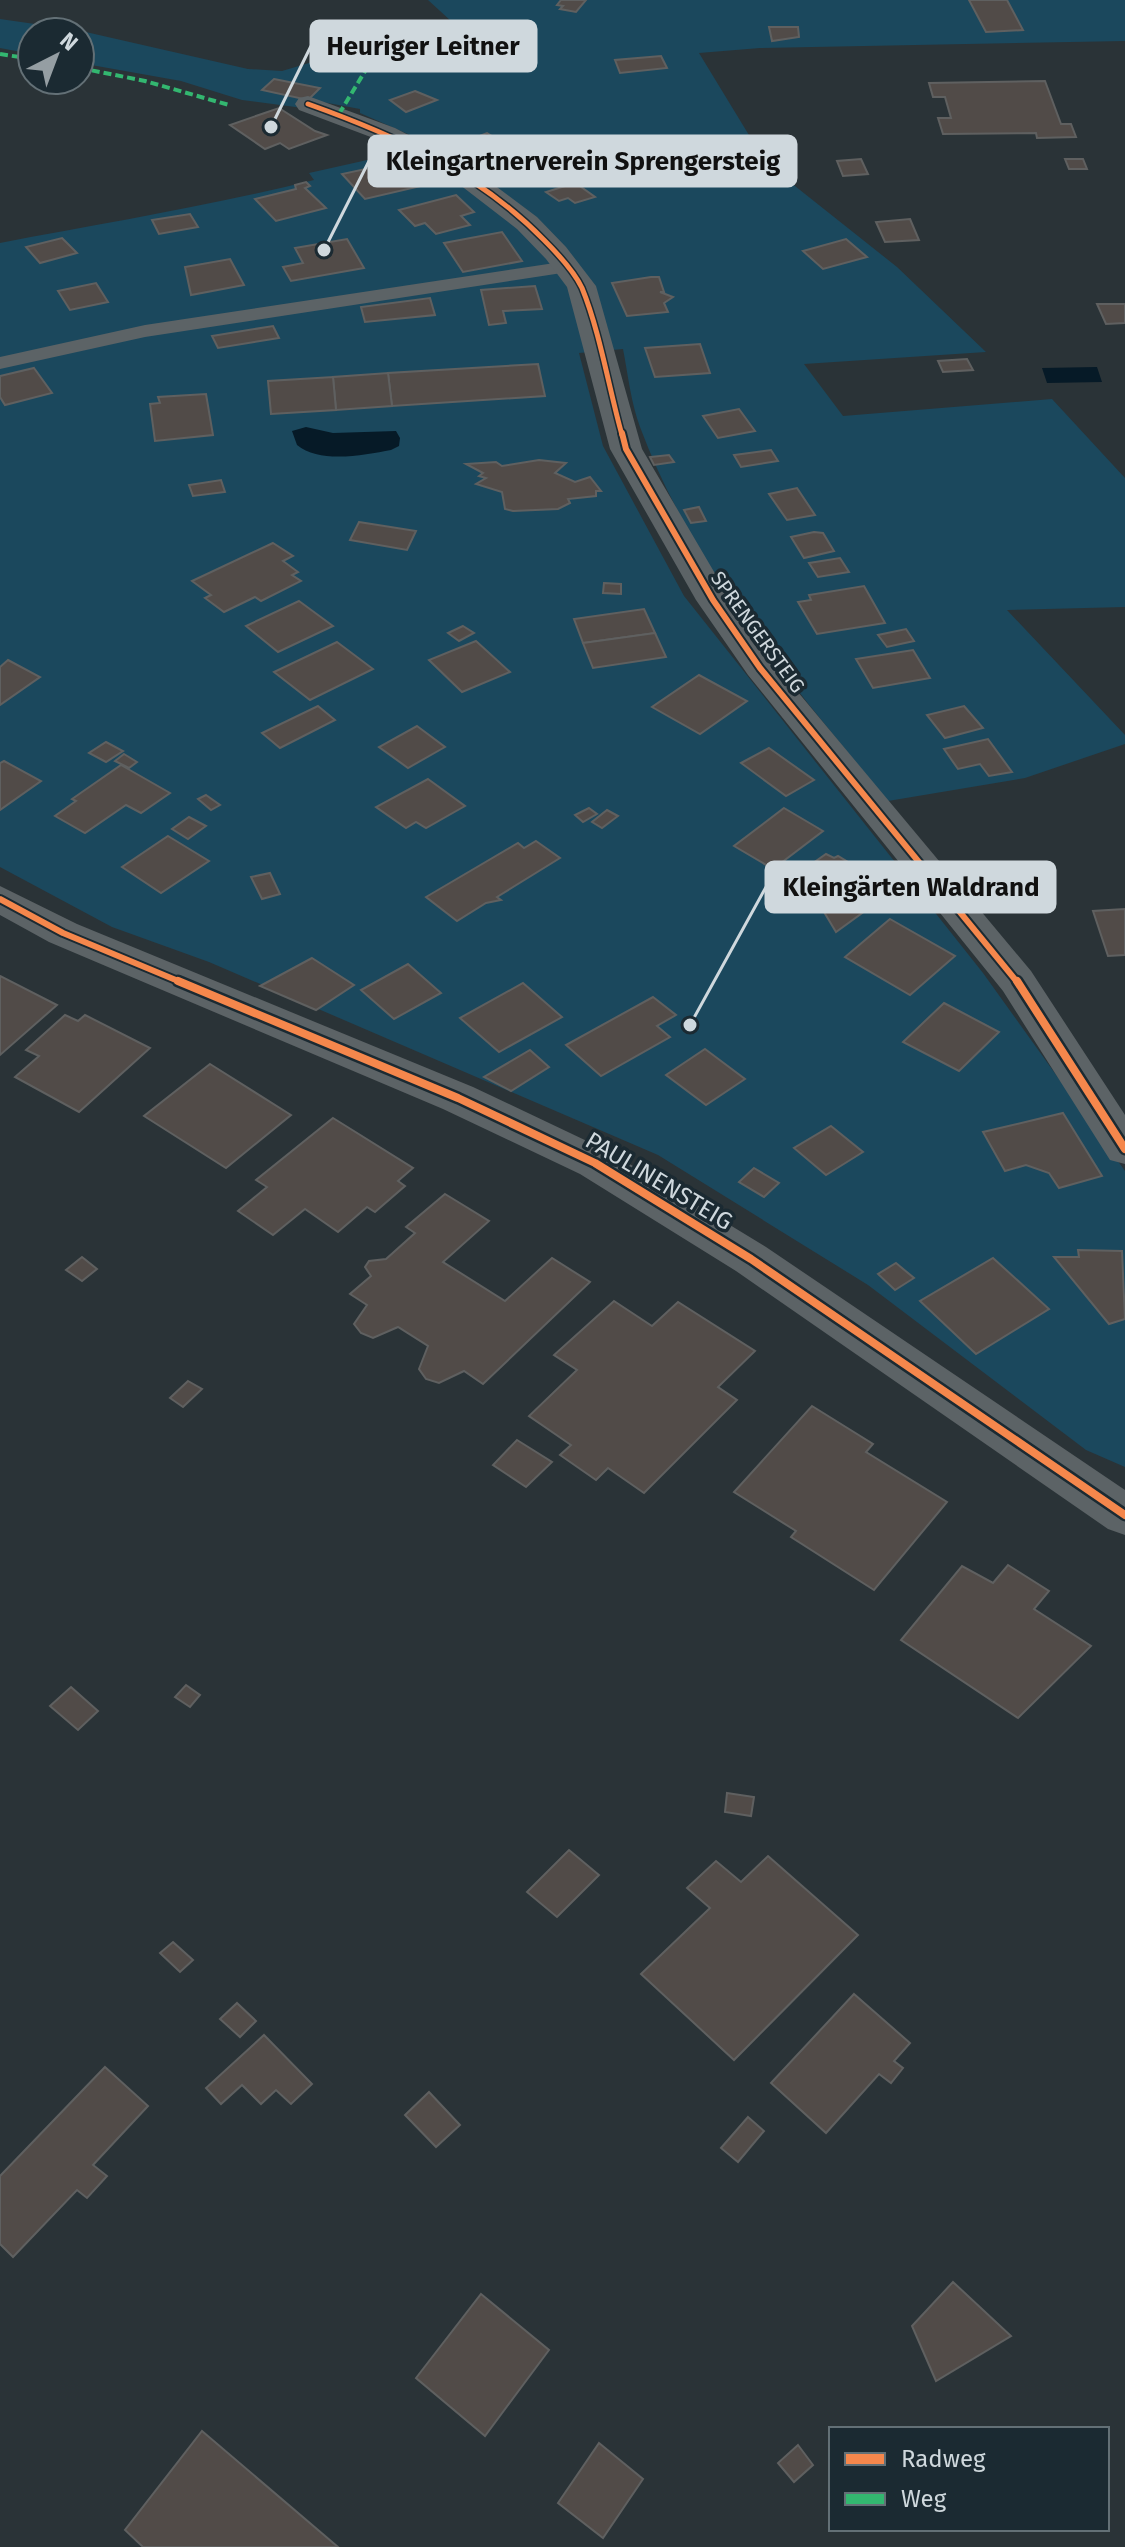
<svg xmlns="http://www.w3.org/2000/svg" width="1125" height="2547" font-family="'Fira Sans',sans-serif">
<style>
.green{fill:#1b485d}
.water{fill:#061a27}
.building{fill:#514b48;stroke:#5f6060;stroke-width:2}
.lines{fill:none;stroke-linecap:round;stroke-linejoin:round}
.service{fill:#5c6366;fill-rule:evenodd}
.minor{fill:#5c6366;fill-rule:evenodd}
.quiet{stroke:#33b770;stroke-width:4;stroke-dasharray:8 4;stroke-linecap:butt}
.cycleway-far2-casing{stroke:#1b2a32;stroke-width:8}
.cycleway-far1-casing{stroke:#1b2a32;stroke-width:10}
.cycleway-casing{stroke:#1b2a32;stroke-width:13}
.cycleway-far2{stroke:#f5874c;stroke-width:5}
.cycleway-far1{stroke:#f5874c;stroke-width:6}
.cycleway{stroke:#f5874c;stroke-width:8}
.labels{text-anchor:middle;stroke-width:7;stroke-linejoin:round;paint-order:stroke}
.far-street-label{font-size:20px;fill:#cfd8dd;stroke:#1b2a32}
.street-label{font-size:24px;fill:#cfd8dd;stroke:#1b2a32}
.leader{fill:none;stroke:#cfd8dd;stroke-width:3}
.callout-dot{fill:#cfd8dd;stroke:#1b2a32;stroke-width:3}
.callout{fill:#cfd8dd;stroke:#cfd8dd;stroke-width:3}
.callout-label{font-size:26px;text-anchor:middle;font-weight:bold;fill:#111}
</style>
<rect width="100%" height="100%" fill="#2a3337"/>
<path class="green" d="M428 0H1125V41L760 48 699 53 766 163 897 267 986 352 804 364 843 416 1052 399 1125 478V607L1007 610 1125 735V744L1025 778 888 801C793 686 693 569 640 427 631 403 628 375 623 349L579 353 603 446 684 596 983 973 1125 1171V1467L1086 1450 868 1285 658 1155 209 962 112 927 0 867V243C105 223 210 206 314 180L309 173 394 154 426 142 360 113V109L312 100 303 108 242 100 181 81 80 63V32H32V54L0 48V19L77 30 248 69 282 71 451 21Z"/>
<g class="water">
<path d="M1097 367 1102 382 1047 383 1042 368Z"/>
<path d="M306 427 333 433 396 431 400 438 399 446 391 450C364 455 320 464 297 445L292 431Z"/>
</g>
<g class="building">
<path d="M561 0H586L576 12 560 9 563 6 557 5Z"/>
<path d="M969 0H1007L1023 30 986 32Z"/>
<path d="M769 27H798L799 37 772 41Z"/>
<path d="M661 56 667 68 620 73 615 60Z"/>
<path d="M274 79 320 88 308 100 262 90Z"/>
<path d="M1045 81 1061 124H1071L1076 137 1037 138 1036 133 943 134 938 118H951L945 97H933L929 83Z"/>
<path d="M415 91 437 100 406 112 390 100Z"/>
<path d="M279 108 315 131 327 135 289 149 280 143 265 149 230 125Z"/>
<path d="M487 133 518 152 503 158 491 151 470 159 451 147Z"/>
<path d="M861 159 868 174 843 176 837 161Z"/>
<path d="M1065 159H1083L1087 169H1069Z"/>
<path d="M398 162 421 186 365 199 342 174Z"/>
<path d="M570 179 595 197 575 203 568 198 559 201 546 192 565 186 560 182Z"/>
<path d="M306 182 310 186 305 188 326 208 276 221 255 199 296 189 295 185Z"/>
<path d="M456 195 474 212 461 216 470 225 436 234 425 223 415 226 399 210Z"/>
<path d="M190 214 198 227 159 234 152 220Z"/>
<path d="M910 219 919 240 885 242 876 222Z"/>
<path d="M502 232 522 261 463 272 444 243Z"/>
<path d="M62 238 77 253 40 263 26 247Z"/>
<path d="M347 239 364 268 291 281 283 267 303 263 295 248Z"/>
<path d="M846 239 867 257 823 269 803 251Z"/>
<path d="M230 259 244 285 191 295 185 267Z"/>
<path d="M651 277H659L664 292H660L673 297 664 303 668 312 627 316 612 283Z"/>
<path d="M96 283 108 302 70 310 58 291Z"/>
<path d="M535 286 542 309 503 311 506 323 489 325 481 290Z"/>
<path d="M430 298 435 315 365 322 361 307Z"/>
<path d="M1097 304H1125V323L1106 324Z"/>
<path d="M273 326 279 338 218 348 212 336Z"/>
<path d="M700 344 710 373 655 377 645 348Z"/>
<path d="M967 359 973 370 943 372 938 361Z"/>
<path d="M538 364 545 396 392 406 388 373Z"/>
<path d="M34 368 52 393 5 405 0 397V376Z"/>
<path d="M388 373 392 406 336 410 333 377Z"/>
<path d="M333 377 336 410 271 414 268 381Z"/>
<path d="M206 394 213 435 155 441 150 404 160 403 158 397Z"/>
<path d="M739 409 755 431 718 438 703 416Z"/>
<path d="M771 450 778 461 741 467 734 455Z"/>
<path d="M669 455 674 462 654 465 650 457Z"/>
<path d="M539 460 566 463 555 473 575 482 590 477 601 491H596V496L568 499 570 503 558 509 513 511 505 509 502 492 476 484 486 478 479 476 483 473 466 464 496 462 502 466Z"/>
<path d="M221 480 225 492 193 496 189 485Z"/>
<path d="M797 488 815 515 787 520 769 494Z"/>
<path d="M699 507 706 521 691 523 684 510Z"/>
<path d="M359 522 416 531 407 550 350 540Z"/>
<path d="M814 532 823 533 834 551 804 558 791 537Z"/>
<path d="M273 543 293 556 283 561 298 572 292 575 301 581 261 601 255 597 224 612 205 598 211 595 192 581Z"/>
<path d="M840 558 849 572 818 577 809 563Z"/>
<path d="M604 583 621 584V594L603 593Z"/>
<path d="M864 586 885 623 817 634 798 602 811 600 809 595Z"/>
<path d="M299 601 333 626 278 652 246 626Z"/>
<path d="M644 609 655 633 583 643 574 619Z"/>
<path d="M463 626 474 633 459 641 448 633Z"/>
<path d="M906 629 914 641 887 647 878 635Z"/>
<path d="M655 633 666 657 593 668 583 643Z"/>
<path d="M476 641 510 672 462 692 429 660Z"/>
<path d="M337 642 373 669 310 700 274 672Z"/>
<path d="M913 650 930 678 873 688 856 659Z"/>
<path d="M8 660 40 677 0 705V667Z"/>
<path d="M699 675 747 701 700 734 652 707Z"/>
<path d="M318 706 335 720 280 748 262 733Z"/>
<path d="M964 706 983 728 945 738 927 715Z"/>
<path d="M417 726 445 747 408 768 379 747Z"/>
<path d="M988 739 1012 772 989 776 980 764 958 769 944 749Z"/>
<path d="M106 742 123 751 106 762 89 753Z"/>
<path d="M769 748 814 780 786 796 741 763Z"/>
<path d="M124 754 137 762 129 768 115 761Z"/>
<path d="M4 761 41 781 0 810V763Z"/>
<path d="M121 765 170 793 141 813 126 805 85 833 55 816 76 801 72 799Z"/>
<path d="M428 779 465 806 426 828 416 822 406 828 376 807Z"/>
<path d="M206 795 220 805 211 810 198 799Z"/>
<path d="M589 808 597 814 583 822 575 815Z"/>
<path d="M784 808 823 831 773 869 734 846Z"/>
<path d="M607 810 618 816 602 828 592 822Z"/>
<path d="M189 817 206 826 188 839 172 829Z"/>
<path d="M168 836 209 861 161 893 122 867Z"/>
<path d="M536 841 560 858 497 897 501 900 486 903 457 921 426 897 518 843 524 848Z"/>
<path d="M826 854 834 858 838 856 876 879 863 889 880 900 836 932 824 912 782 885Z"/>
<path d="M270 873 280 894 262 899 251 877Z"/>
<path d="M1125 909V955L1108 956 1093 911Z"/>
<path d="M890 919 955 956 910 995 845 957Z"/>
<path d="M312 958 354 985 316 1010 260 986Z"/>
<path d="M408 964 441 993 394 1019 361 990Z"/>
<path d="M0 976 57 1005 0 1055Z"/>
<path d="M523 983 562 1017 499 1052 460 1018Z"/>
<path d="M653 997 676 1015 657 1026 670 1037 601 1076 566 1045Z"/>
<path d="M944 1003 999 1032 959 1071 903 1042Z"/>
<path d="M65 1015 78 1021 85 1015 150 1048 79 1112 15 1077 39 1056 26 1050Z"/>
<path d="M705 1049 745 1079 706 1105 666 1075Z"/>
<path d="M530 1050 549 1067 511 1091 484 1077Z"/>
<path d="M210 1064 291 1115 226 1168 144 1116Z"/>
<path d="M1063 1113 1102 1176 1059 1188 1049 1173 1026 1165 1005 1171 983 1132Z"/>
<path d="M333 1118 413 1168 398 1181 405 1186 375 1212 367 1207 338 1232 305 1209 273 1235 238 1211 267 1187 256 1180Z"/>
<path d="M831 1126 863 1152 826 1175 794 1148Z"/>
<path d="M754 1168 779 1183 764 1197 739 1182Z"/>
<path d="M445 1194 489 1221 443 1262 505 1301 552 1258 590 1282 483 1384 464 1371 439 1383 426 1379 419 1369 428 1346 398 1327 373 1338 361 1333 354 1324 367 1305 350 1294 371 1276 365 1267 369 1261 386 1259 415 1233 406 1227Z"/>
<path d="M1078 1250 1122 1251 1125 1319 1109 1324 1054 1257H1079Z"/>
<path d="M82 1257 97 1269 82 1281 66 1270Z"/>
<path d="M993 1258 1049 1309 976 1354 920 1301Z"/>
<path d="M896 1263 914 1278 895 1290 878 1274Z"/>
<path d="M614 1301 652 1326 678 1302 755 1351 718 1387 737 1400 644 1493 608 1468 596 1480 560 1455 571 1445 529 1416 577 1370 554 1355Z"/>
<path d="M188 1381 202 1389 183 1407 170 1398Z"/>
<path d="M812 1406 873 1444 866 1452 947 1502 874 1590 791 1537 796 1531 734 1492Z"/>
<path d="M517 1440 552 1462 526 1487 493 1465Z"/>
<path d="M1008 1565 1049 1591 1034 1609 1091 1646 1018 1718 901 1640 962 1566 993 1583Z"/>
<path d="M186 1685 200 1695 190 1707 175 1697Z"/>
<path d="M71 1687 98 1711 78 1730 50 1706Z"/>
<path d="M727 1793 754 1797 751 1816 725 1812Z"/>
<path d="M569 1850 599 1875 557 1917 527 1892Z"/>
<path d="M768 1856 858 1935 734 2060 641 1974 710 1908 687 1888 716 1861 741 1882Z"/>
<path d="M173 1942 193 1960 180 1972 160 1953Z"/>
<path d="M854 1994 910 2043 894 2061 903 2068 891 2083 879 2074 826 2133 771 2083Z"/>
<path d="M237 2003 256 2021 240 2037 220 2019Z"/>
<path d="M264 2035 312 2084 291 2104 276 2090 261 2104 242 2085 221 2104 206 2088Z"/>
<path d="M105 2067 148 2106 93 2165 107 2176 87 2198 77 2190 13 2257 0 2244V2176Z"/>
<path d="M429 2092 460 2125 436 2147 405 2115Z"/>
<path d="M748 2117 764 2131 738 2162 721 2148Z"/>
<path d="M953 2282 1011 2336 936 2381 912 2326Z"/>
<path d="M481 2294 549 2350 485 2436 416 2378Z"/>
<path d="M202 2431 338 2547H143L125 2530Z"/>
<path d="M599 2443 643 2479 603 2538 558 2503Z"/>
<path d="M798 2445 813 2465 794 2482 778 2463Z"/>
</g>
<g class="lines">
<path class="service" d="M568 261 578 267 575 271 145 337 0 369V357L145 325Z"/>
<g class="minor">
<path d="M308 96 395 128 470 167 537 217 566 247 596 286 642 449 730 599 772 661 1031 971 1125 1115V1164L1110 1160 1003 991 748 675 696 600 610 449 567 287 546 259 517 229 451 178 376 139 299 110 295 104 299 98Z"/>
<path d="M0 886 77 924 473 1087 610 1152 766 1247 1125 1490V1535L1108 1529 736 1271 580 1174 443 1109 49 942 0 915Z"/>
</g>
<g class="quiet">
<path d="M0 54 32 59"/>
<path d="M80 68 145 81 229 105"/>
<path d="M339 114 370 63 444 50 447 42 438 33"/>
</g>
<g class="cycleway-far2-casing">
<path id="cycleway-far2" d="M308 104C395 135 479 173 544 240 557 253 574 271 582 288 600 332 609 389 622 435"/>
</g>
<g class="cycleway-far1-casing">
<g id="cycleway-far1">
<path d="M622 433 626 449 713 600 760 668 1018 983"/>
<path d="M0 899 63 933 183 983"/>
</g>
</g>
<g class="cycleway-casing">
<g id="cycleway">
<path d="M178 981 458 1098 595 1163 751 1259 1125 1515"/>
<path d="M1017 981 1125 1149"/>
</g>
</g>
<use href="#cycleway-far2" class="cycleway-far2"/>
<use href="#cycleway-far1" class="cycleway-far1"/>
<use href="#cycleway" class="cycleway"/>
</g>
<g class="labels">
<g class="far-street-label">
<text transform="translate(758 632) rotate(54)" y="7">SPRENGERSTEIG</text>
</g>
<g class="street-label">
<text transform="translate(659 1181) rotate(31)" y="8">PAULINENSTEIG</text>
</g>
</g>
<path class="leader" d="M271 127L311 46M324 250L369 161M690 1025L766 887"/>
<g class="callout-dot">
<circle cx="271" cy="127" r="8"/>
<circle cx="324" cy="250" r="8"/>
<circle cx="690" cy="1025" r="8"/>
</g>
<g class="callout">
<rect x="311" y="21" width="225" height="50" rx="8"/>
<rect x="369" y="136" width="427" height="50" rx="8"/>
<rect x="766" y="862" width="289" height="50" rx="8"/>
</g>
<g class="callout-label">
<text x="423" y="55">Heuriger Leitner</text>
<text x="583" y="170">Kleingartnerverein Sprengersteig</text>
<text x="911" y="896">Kleingärten Waldrand</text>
</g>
<rect x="829" y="2427" width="280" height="104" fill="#1b2a32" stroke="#637076" stroke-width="2"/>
<rect x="845" y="2453" width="40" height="12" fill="#f5874c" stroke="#637076" stroke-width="2"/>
<text x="901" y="2467" font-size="24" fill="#cfd8dd">Radweg</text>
<rect x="845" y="2493" width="40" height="12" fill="#33b770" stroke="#637076" stroke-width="2"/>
<text x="901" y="2507" font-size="24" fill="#cfd8dd">Weg</text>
<g transform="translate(56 56) rotate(42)"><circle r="38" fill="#1b2a32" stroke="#637076" stroke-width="2"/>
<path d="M0-6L14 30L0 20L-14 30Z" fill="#959ea3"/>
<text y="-12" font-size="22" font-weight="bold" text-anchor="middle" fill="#cfd8dd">N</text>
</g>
</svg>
